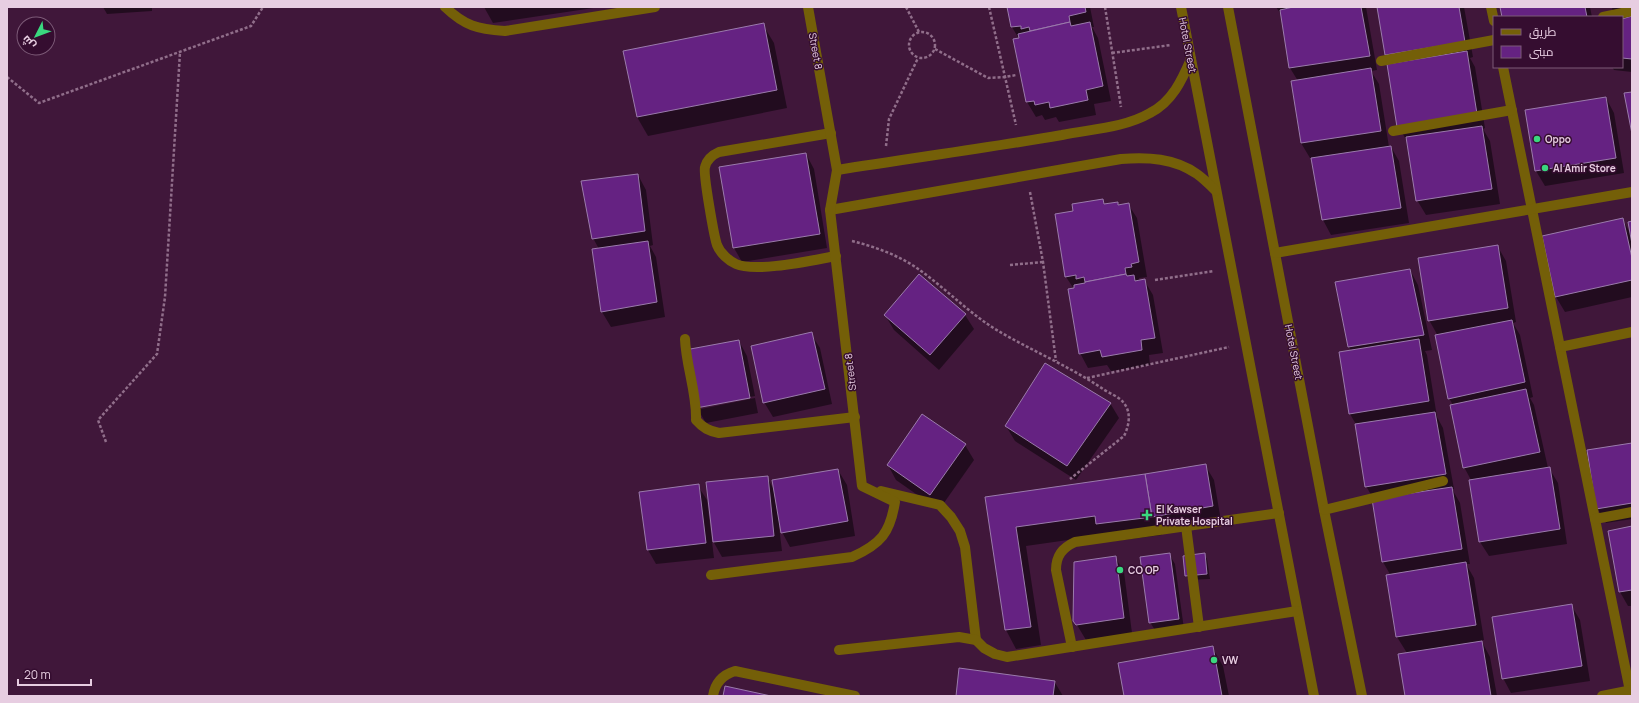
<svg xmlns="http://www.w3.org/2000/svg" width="1639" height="703" font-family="Manrope,Cairo,sans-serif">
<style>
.shadow{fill:#0007}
.building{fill:#652282;stroke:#9b7bac}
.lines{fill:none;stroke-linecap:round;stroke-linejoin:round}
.path{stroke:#906e8a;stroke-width:2.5;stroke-dasharray:3 2;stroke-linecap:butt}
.minor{stroke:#745f08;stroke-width:10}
.poi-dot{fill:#3ad77f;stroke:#350d30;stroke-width:1.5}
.labels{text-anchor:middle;stroke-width:3;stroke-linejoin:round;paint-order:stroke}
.street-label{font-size:10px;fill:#e7cde1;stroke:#350d30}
.poi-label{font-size:10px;font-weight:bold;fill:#e7cde1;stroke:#350d30;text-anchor:start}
</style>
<rect width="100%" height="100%" fill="#40173a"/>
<g class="shadow">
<path d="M103 7H152V11L107 14Z"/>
<path d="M484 7H600L493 23Z"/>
<path d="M1008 7H1090L1094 27H1092L1098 38 1111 101 1094 104 1096 115 1059 122 1056 117 1045 120 1042 115 1036 117 1027 102 1019 39 1012 27Z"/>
<path d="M1276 7H1366L1377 70 1371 71 1379 84 1389 147H1391L1399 161 1409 223 1331 235 1323 220 1312 158H1310L1301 143 1292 82 1298 81 1290 68 1282 16Z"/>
<path d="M1378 7H1464L1473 57 1470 58 1475 67 1485 128 1483 129 1490 141 1500 204 1426 215 1417 200 1407 141 1398 126 1391 64 1386 55Z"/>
<path d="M1501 7H1590L1592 17H1503Z"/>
<path d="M1612 7H1632V72L1614 70 1612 67H1622V17L1613 13Z"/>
<path d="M763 25 774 43 787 108 648 136 637 117Z"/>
<path d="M1606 98 1614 113 1624 173 1545 186 1536 171Z"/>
<path d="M806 154 814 169 827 248 742 262 734 248Z"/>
<path d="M638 175 646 190 653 245 650 246 656 257 665 317 611 327 602 312 593 250 599 249 593 238Z"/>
<path d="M1103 200 1105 205 1117 203 1119 205 1128 204 1137 218 1147 277 1139 278 1140 281 1144 280 1153 295 1163 353 1149 355 1150 365 1111 371 1107 365 1088 368 1080 353 1074 289 1066 277 1074 212Z"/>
<path d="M1623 220 1630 233 1632 222V297L1565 312 1556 297 1543 237Z"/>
<path d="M1498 247 1506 261 1516 322 1513 323 1520 335 1533 397 1530 398 1534 405 1548 468H1549L1558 483 1567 544 1489 556 1480 542 1471 480 1464 467 1453 405 1449 398 1438 336 1429 320Z"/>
<path d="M1410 270 1418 285 1432 350 1425 351 1427 355 1437 417 1443 428 1454 489H1452L1460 503 1470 564H1466L1474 578 1484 640H1481L1490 657 1497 696H1406L1407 653 1397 637 1387 576H1391L1383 562 1374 500 1366 486 1357 426 1350 414 1351 351 1349 346Z"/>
<path d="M885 315H965L974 329 939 370 894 330Z"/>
<path d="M811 334 820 348 832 404 773 417 764 402Z"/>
<path d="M739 341 747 356 755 396 701 406V409L755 398 758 413 706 423 697 408Z"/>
<path d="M1110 403 1119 418 1076 480 1015 441 1006 426Z"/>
<path d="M1632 444V519L1606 523 1597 508Z"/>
<path d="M965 445 974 460 939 510 896 480 888 465Z"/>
<path d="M1205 465 1214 480 1221 521 1161 531 1162 535 1107 542 1103 535 1026 546 1041 645 1016 649 1006 630 987 498Z"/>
<path d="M838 470 847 485 855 536 790 547 782 532 781 526H779L782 551 722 557 713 541 767 477 774 490Z"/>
<path d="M698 486 707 500 714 558 656 564 648 550Z"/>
<path d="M1632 527V606H1628L1620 592Z"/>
<path d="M1169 554 1175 564 1184 629 1156 632 1150 622Z"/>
<path d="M1204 554 1207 559 1210 579 1189 580 1186 575Z"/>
<path d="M1115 557 1124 572 1132 633 1086 640 1074 620Z"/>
<path d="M1571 605 1580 620 1590 681 1511 693 1503 678Z"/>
<path d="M1212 647 1223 666 1229 696H1125Z"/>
<path d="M1054 681 1063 696H957Z"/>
</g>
<g class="building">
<path d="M1007 7H1085L1086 12 1069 16 1070 22 1030 31 1029 27 1021 29V26L1011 27Z"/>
<path d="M1293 7H1361L1370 56 1289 68 1280 10Z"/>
<path d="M1377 7H1459L1465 42 1385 55Z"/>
<path d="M1500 7H1585L1587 17H1502Z"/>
<path d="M1632 16V59L1622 58V19Z"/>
<path d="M1070 22 1071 26 1090 22 1103 86 1086 90 1088 100 1050 108 1049 102 1035 105 1034 101 1026 102 1013 39 1019 38 1018 34Z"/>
<path d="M764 23 777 90 637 117 623 51Z"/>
<path d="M1467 51 1477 114 1397 127 1387 64Z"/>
<path d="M1371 68 1381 131 1301 143 1291 81Z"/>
<path d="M1632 92V134L1624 93Z"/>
<path d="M1606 97 1616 158 1535 171 1525 110Z"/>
<path d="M1482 126 1492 189 1416 201 1406 137Z"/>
<path d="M1391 146 1401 208 1322 220 1311 158Z"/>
<path d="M806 153 820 234 733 248 719 167Z"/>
<path d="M638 174 645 231 592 239 581 181Z"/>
<path d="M1103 199 1104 204 1118 202V205L1129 203 1139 262 1131 264 1132 267 1125 268 1126 274 1085 282 1084 277 1076 279V275L1065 277 1055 214 1073 211 1072 204Z"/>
<path d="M1623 218 1632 258V280L1555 297 1542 236Z"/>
<path d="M1632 221V244L1628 222Z"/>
<path d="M648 241 657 302 601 312 592 249Z"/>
<path d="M1498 245 1508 308 1428 321 1418 258Z"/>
<path d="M1410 269 1424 335 1348 347 1335 282Z"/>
<path d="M919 274 966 314 930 355 884 315Z"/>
<path d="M1126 274 1127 276 1134 275 1135 281 1145 279 1155 338 1141 340 1142 350 1102 357 1100 350 1079 354 1068 289 1074 288V285L1085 283V282Z"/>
<path d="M1512 320 1525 382 1448 399 1435 335Z"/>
<path d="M812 332 825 389 763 403 751 346Z"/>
<path d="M1419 339 1429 401 1349 414 1339 352Z"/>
<path d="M739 340 750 398 696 408 685 350Z"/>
<path d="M1045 363 1111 403 1067 466 1005 426Z"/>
<path d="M1526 389 1540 452 1463 468 1450 405Z"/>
<path d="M1435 412 1446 474 1365 487 1355 424Z"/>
<path d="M922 414 966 444 930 495 887 465Z"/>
<path d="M1632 443V503L1596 509 1587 450Z"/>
<path d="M1206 464 1213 506 1152 517 1145 474Z"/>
<path d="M1550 467 1560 529 1479 542 1469 480Z"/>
<path d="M838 469 848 521 781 533 772 480Z"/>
<path d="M1145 474 1152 517 1096 524 1095 516 1016 527 1031 627 1005 630 985 497Z"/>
<path d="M768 476 774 536 713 542 706 482Z"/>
<path d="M699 484 706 543 647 550 639 492Z"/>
<path d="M1452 487 1462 549 1382 562 1372 499Z"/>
<path d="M1632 526V590L1619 592 1608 531Z"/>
<path d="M1170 553 1179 619 1149 623 1140 557Z"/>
<path d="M1205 553 1207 574 1185 576 1183 556Z"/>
<path d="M1116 556 1124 618 1076 625 1073 621 1074 562Z"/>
<path d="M1466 562 1476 625 1396 637 1386 575Z"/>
<path d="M1572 604 1582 666 1502 679 1492 617Z"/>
<path d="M1482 641 1491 696H1405L1398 654Z"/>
<path d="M1213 646 1222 696H1124L1118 663Z"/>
<path d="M959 668 1055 681 1053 696H956Z"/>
<path d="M725 686 771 696H723Z"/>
</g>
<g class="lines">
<g class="path">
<path d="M906 7 919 32"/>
<path d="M989 7 1016 125"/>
<path d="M1105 7 1121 107"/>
<circle cx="922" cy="45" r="13"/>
<path d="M935 49 988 78 1005 77 1016 75"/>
<path d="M1112 53 1171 45"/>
<path d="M7 77 39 103 251 26 263 7"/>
<path d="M886 146 889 119 918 58"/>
<path d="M1030 192 1043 262 1056 361"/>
<path d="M852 241C876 247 901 256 921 271 946 289 968 312 995 329 1030 350 1069 366 1103 389 1109 393 1119 397 1123 402 1132 412 1129 426 1124 436L1070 479"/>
<path d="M1010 265 1043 262"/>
<path d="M1155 280 1214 271"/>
<path d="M1087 378 1229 347"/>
<path d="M106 442 98 420 157 354 165 297 180 52"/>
</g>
<g class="minor">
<path d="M445 7C465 26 477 29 505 31L655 7"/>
<path d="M1181 7 1314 696"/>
<path d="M1228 7 1324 510 1362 696"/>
<path d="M1491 7 1494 21"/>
<path d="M1603 17 1632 11"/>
<path d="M1381 61 1494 40"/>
<path d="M1503 67 1631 696"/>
<path d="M1393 131 1512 110"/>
<path d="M831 133 719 152C712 155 707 159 705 167 703 174 714 236 717 245 720 253 729 261 736 264 756 273 813 260 836 256"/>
<path d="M837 170C912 158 987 148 1062 135 1091 129 1124 128 1150 113 1172 102 1182 80 1191 59"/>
<path d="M830 210 1121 159C1148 157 1174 158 1197 174 1204 179 1210 185 1216 191"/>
<path d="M1275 253 1632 192"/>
<path d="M685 339C686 366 697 393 696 420 703 428 709 431 719 433L855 417"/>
<path d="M1560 347 1632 332"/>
<path d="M881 491 940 505 951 517 960 531 965 547 976 640"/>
<path d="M1324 510 1443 481"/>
<path d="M1595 519 1632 512"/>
<path d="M1186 526 1199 627"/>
<path d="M711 575 852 557C881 544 890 533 895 502L862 486 830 210 837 170 808 7"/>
<path d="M1072 647 1056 570C1056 556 1062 548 1075 542L1279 513"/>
<path d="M839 650 959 637 976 640 984 648 995 654 1007 657 1297 611"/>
<path d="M713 696C715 683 722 675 735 671L855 696"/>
<path d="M1602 696 1632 690"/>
</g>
</g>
<g class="poi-dot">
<circle cx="1537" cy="139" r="4"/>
<circle cx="1545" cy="168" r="4"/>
<path d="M1145 509h4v4h4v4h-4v4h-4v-4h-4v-4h4z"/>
<circle cx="1120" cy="570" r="4"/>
<circle cx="1214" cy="660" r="4"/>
</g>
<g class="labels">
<g class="street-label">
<text transform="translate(1188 45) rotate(79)" y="4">Hotel Street</text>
<text transform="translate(816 51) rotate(80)" y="4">Street 8</text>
<text transform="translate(1294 352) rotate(79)" y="4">Hotel Street</text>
<text transform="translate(850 372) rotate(-97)" y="4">Street 8</text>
</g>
<g class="poi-label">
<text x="1545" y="143">Oppo</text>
<text x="1553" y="172">Al Amir Store</text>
<text x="1156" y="513">El Kawser<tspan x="1156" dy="12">Private Hospital</tspan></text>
<text x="1128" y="574">CO OP</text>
<text x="1222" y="664">VW</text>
</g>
</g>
<rect width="1639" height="703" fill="none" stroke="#e7cde1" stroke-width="16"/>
<rect x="1493" y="16" width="130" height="52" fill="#350d30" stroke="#7c5a77"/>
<rect x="1501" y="29" width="20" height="6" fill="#745f08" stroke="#7c5a77"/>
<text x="1529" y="36" font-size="12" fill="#e7cde1">طريق</text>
<rect x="1501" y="46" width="20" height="12" fill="#652282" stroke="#7c5a77"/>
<text x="1529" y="56" font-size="12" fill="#e7cde1">مبنى</text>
<g transform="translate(36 36) rotate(228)"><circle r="19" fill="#350d30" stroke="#7c5a77"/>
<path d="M0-3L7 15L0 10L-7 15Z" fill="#3ad77f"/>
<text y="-6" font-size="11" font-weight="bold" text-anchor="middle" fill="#e7cde1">ش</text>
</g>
<path d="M18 679v6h73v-6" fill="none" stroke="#e7cde1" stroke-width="2"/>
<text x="24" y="679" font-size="12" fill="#e7cde1" stroke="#350d30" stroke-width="3" paint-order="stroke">20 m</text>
</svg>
